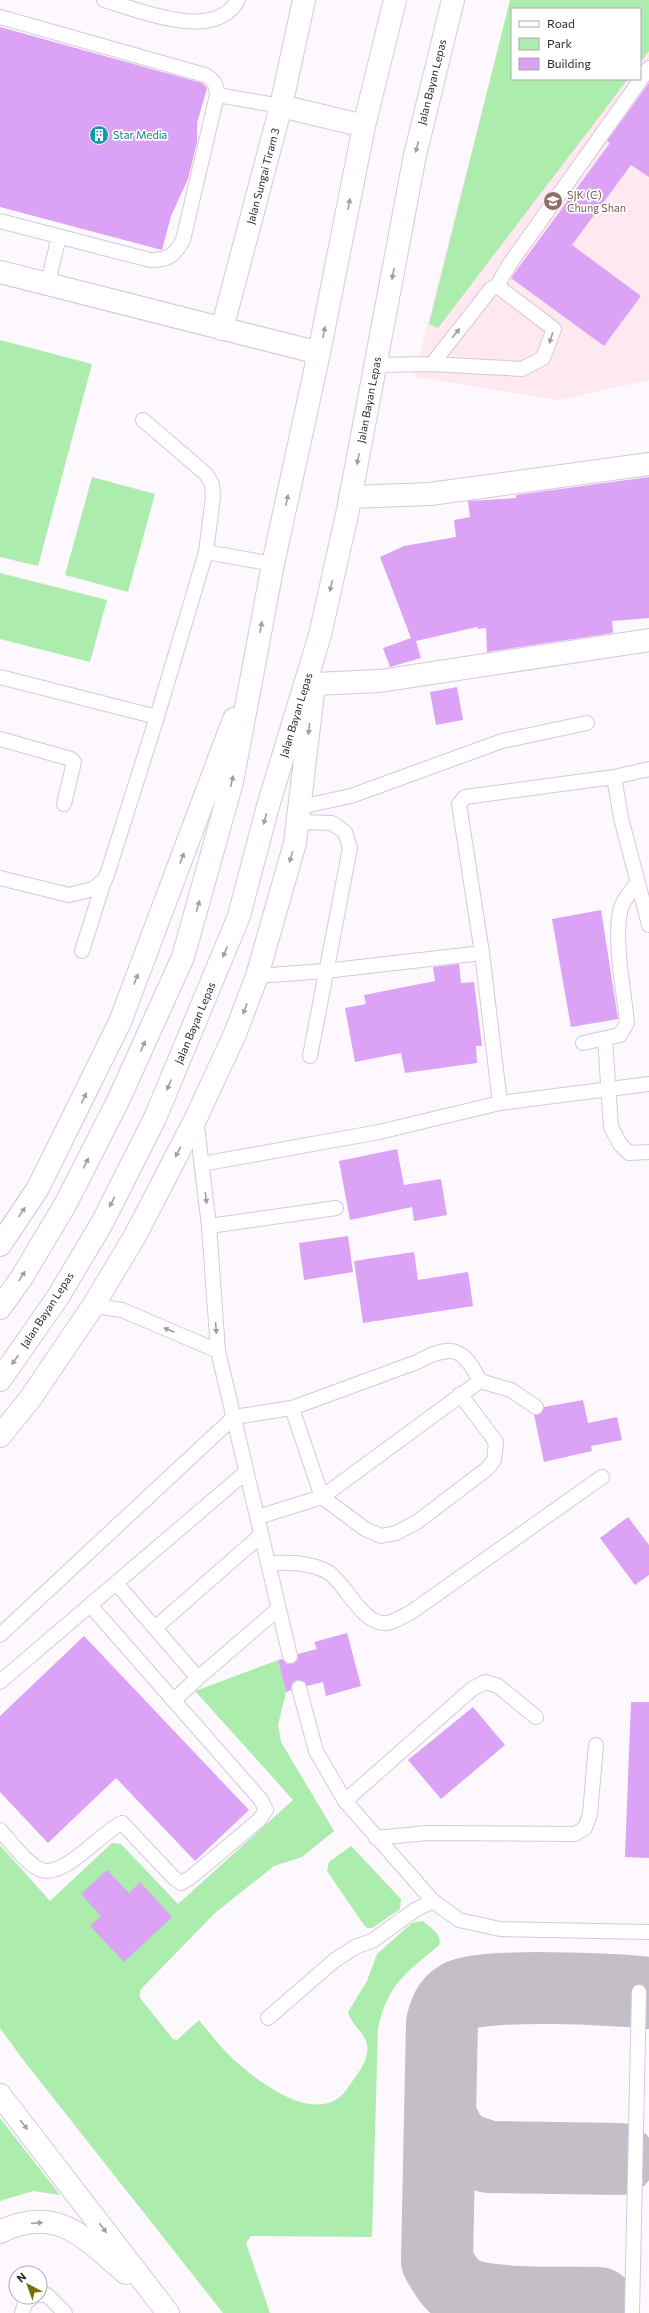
<svg xmlns="http://www.w3.org/2000/svg" width="649" height="2313" font-family="Commissioner,sans-serif">
<style>
.education{fill:#fee9f0;fill-rule:evenodd}
.green{fill:#acecac}
.lines{fill:none;stroke-linecap:round;stroke-linejoin:round}
.taxiway{stroke:#c4bec6;stroke-width:72}
.building{fill:#dba2f5}
.lane-casing{stroke:#d8c6e1;stroke-width:16}
.street-casing{stroke:#d8c6e1;stroke-width:24}
.secondary-casing{stroke:#d8c6e1;stroke-width:24}
.highway-casing{stroke:#d8c6e1;stroke-width:24}
.lane{stroke:#fff;stroke-width:14}
.street{stroke:#fff;stroke-width:22}
.secondary{stroke:#fff;stroke-width:22}
.highway{stroke:#fff;stroke-width:22}
.oneway{fill:#a19ea3}
.labels{text-anchor:middle;stroke-width:3.5;stroke-linejoin:round;paint-order:stroke}
.street-label{font-size:11px;fill:#2f2832;stroke:#fff}
.culture-label{font-size:11px;fill:#0d838f;stroke:#fff;text-anchor:start}
.education-label{font-size:11px;fill:#785e54;stroke:#fff;text-anchor:start}
</style>
<rect width="100%" height="100%" fill="#fcf8fe"/>
<path class="education" d="M510 0H649V380L559 400 414 377ZM512 9H640V79H512Z"/>
<g class="green">
<path d="M510 0H649V51L640 63V9H512V79H628L438 328 429 324Z"/>
<path d="M0 340 92 364 38 566 0 557Z"/>
<path d="M92 477 155 494 128 592 65 575Z"/>
<path d="M0 573 107 600 90 662 0 639Z"/>
<path d="M278 1660 286 1692 278 1725 281 1742 334 1831 302 1857 274 1866 215 1913 143 1987 140 1991V1998L173 2039 177 2040 199 2020C210 2033 221 2048 233 2059 259 2083 322 2131 349 2086 357 2074 370 2060 367 2045 365 2032 351 2025 348 2012L367 1981 377 1954 412 1923 423 1921C430 1927 443 1935 439 1945 407 1973 388 1983 378 2028L372 2237 251 2236 246 2243 270 2313H223L24 2061 0 2028V1845L50 1901 112 1843 121 1844 178 1904 293 1800 195 1691Z"/>
<path d="M351 1846 401 1899 400 1909 372 1928H367L364 1925 327 1871 329 1862Z"/>
<path d="M0 2118 60 2195 33 2191 0 2201Z"/>
</g>
<g class="lines">
<g class="taxiway">
<path d="M440 2116 442 2023C445 2012 448 2002 459 1996 481 1983 619 1989 649 1993"/>
<path d="M599 2303C566 2302 489 2306 462 2292 451 2286 443 2272 437 2261L440 2116 450 2135 462 2148 489 2157 620 2159"/>
</g>
</g>
<g class="building">
<path d="M0 27 202 83 207 88 197 123V142L188 179 171 216 162 250 0 207Z"/>
<path d="M649 83V177L631 165 572 245 641 296 604 346 511 278 610 143 607 141Z"/>
<path d="M649 477V618L612 621 613 633 487 652 486 628 478 629 477 627 416 641 421 658 390 667 383 648 411 638 380 557 404 546 456 537 454 520 470 517 468 501 516 498V495Z"/>
<path d="M457 687 463 720 436 725 430 692Z"/>
<path d="M601 910 618 1019 571 1027 552 919Z"/>
<path d="M459 964 461 983 474 982 482 1046H476L477 1063 405 1073 401 1053 355 1062 345 1008 366 1004 364 995 435 981 433 967Z"/>
<path d="M397 1149 404 1185 441 1179 447 1215 414 1221 412 1207 350 1220 339 1161Z"/>
<path d="M348 1236 353 1272 304 1280 299 1243Z"/>
<path d="M414 1252 418 1280 468 1272 473 1306 363 1323 354 1261Z"/>
<path d="M583 1400 588 1423 617 1417 622 1440 591 1446 592 1451 544 1462 534 1415 540 1414 544 1407Z"/>
<path d="M628 1517 649 1545V1575L635 1585 600 1538Z"/>
<path d="M347 1633 361 1686 326 1696 323 1682 307 1686 305 1682 297 1680 293 1682 291 1690 286 1692 278 1660 282 1659 287 1664H292L298 1659V1654L317 1649 314 1642Z"/>
<path d="M84 1636 249 1810 195 1861 116 1778 48 1843 0 1792V1716Z"/>
<path d="M631 1702H649V1858L625 1857Z"/>
<path d="M473 1707 505 1745 441 1799 408 1760Z"/>
<path d="M107 1870 129 1893 140 1882 172 1917 124 1962 90 1926 101 1916 81 1894Z"/>
</g>
<g class="lines">
<g class="lane-casing">
<g id="lane">
<path d="M104 0C140 10 214 43 238 0"/>
<path d="M0 17 205 75C214 80 217 85 217 95L183 240C174 256 169 260 150 260L0 221"/>
<path d="M217 95 281 106"/>
<path d="M47 286 59 237"/>
<path d="M497 286 509 265 649 68"/>
<path d="M376 365 432 364 522 369 543 358 554 329 497 286 491 289 432 364"/>
<path d="M206 552 273 564"/>
<path d="M0 677 157 717"/>
<path d="M0 739 71 759 74 762 64 804"/>
<path d="M614 777 649 769"/>
<path d="M300 807 351 796 502 741 587 723"/>
<path d="M298 822 332 823 345 832 350 848 310 1056"/>
<path d="M0 878 69 895 93 889 106 878 157 717 206 552 213 497 212 484 206 474 143 420"/>
<path d="M82 951 105 878"/>
<path d="M257 976 325 971 482 953"/>
<path d="M605 1039 611 1127 620 1144 629 1153 649 1152"/>
<path d="M583 1043 620 1035 627 1023C624 991 614 943 620 912 622 901 630 892 637 883"/>
<path d="M500 1103 482 953 459 804 465 797 614 777 621 818 649 925"/>
<path d="M196 1118 209 1226 218 1351 290 1656"/>
<path d="M202 1164 379 1132 500 1103 649 1084"/>
<path d="M209 1226 336 1208"/>
<path d="M93 1306 122 1310 218 1351"/>
<path d="M292 1408 322 1497 365 1529 381 1536 396 1533 417 1522 488 1468 494 1460 496 1442 460 1394"/>
<path d="M258 1517 322 1497 480 1381 511 1390 536 1407"/>
<path d="M268 1564C286 1561 312 1563 328 1572 345 1582 362 1626 387 1623 394 1622 403 1616 410 1613L602 1477"/>
<path d="M116 1583 198 1678 278 1609"/>
<path d="M155 1628 261 1535"/>
<path d="M0 1635 234 1417 292 1408 417 1362C451 1344 462 1346 480 1381"/>
<path d="M0 1682 246 1472"/>
<path d="M299 1688 316 1751 345 1801 433 1901 459 1920 500 1929 649 1932"/>
<path d="M174 1700 198 1678"/>
<path d="M345 1801 472 1689 485 1682 498 1686 536 1717"/>
<path d="M0 1830C12 1843 24 1861 39 1869 62 1881 101 1832 122 1823L174 1878 181 1883 190 1878 259 1820 266 1810 261 1800 90 1605"/>
<path d="M376 1838 427 1833 575 1834 585 1828 590 1814 596 1745"/>
<path d="M268 2018 335 1960 357 1946 372 1941 415 1910 433 1901"/>
<path d="M40 2295H47L65 2313"/>
<path d="M22 2313 25 2303 33 2297"/>
<path d="M632 2313 639 1992"/>
</g>
</g>
<g class="street-casing">
<g id="street">
<path d="M281 106 364 126"/>
<path d="M0 272 319 353"/>
<path d="M222 329 281 106 304 0"/>
<path d="M350 497 430 494 649 464"/>
<path d="M314 684 380 681 649 640"/>
</g>
</g>
<g class="secondary-casing">
<g id="secondary">
<path d="M0 2095 168 2313"/>
<path d="M0 2232C57 2204 85 2238 126 2273"/>
</g>
</g>
<g class="highway-casing">
<g id="highway">
<path d="M0 1245 38 1188 120 1022 234 719"/>
<path d="M0 1308 22 1277 65 1205 118 1101 183 957 232 782 273 564 319 353 364 126 395 0"/>
<path d="M0 1380 58 1297 102 1223 155 1118 239 916 268 806 320 635 348 510 415 155 453 0"/>
<path d="M0 1436 30 1399 93 1306 135 1236 196 1118 235 1034 257 976 295 843 313 693"/>
</g>
</g>
<use href="#lane" class="lane"/>
<use href="#street" class="street"/>
<use href="#secondary" class="secondary"/>
<use href="#highway" class="highway"/>
</g>
<defs><path id="oneway-solid" d="M-6-.8H1V-3.2L6.5 0L1 3.2V.8H-6Z"/></defs>
<g class="oneway">
<use href="#oneway-solid" transform="translate(417 147) rotate(104)"/>
<use href="#oneway-solid" transform="translate(349 204) rotate(-79)"/>
<use href="#oneway-solid" transform="translate(393 274) rotate(100)"/>
<use href="#oneway-solid" transform="translate(324 332) rotate(-79)"/>
<use href="#oneway-solid" transform="translate(456 333) rotate(-51)"/>
<use href="#oneway-solid" transform="translate(551 338) rotate(107)"/>
<use href="#oneway-solid" transform="translate(358 459) rotate(101)"/>
<use href="#oneway-solid" transform="translate(287 500) rotate(-78)"/>
<use href="#oneway-solid" transform="translate(331 586) rotate(103)"/>
<use href="#oneway-solid" transform="translate(261 627) rotate(-79)"/>
<use href="#oneway-solid" transform="translate(309 729) rotate(96)"/>
<use href="#oneway-solid" transform="translate(232 781) rotate(-77)"/>
<use href="#oneway-solid" transform="translate(265 819) rotate(105)"/>
<use href="#oneway-solid" transform="translate(291 857) rotate(106)"/>
<use href="#oneway-solid" transform="translate(182 858) rotate(-69)"/>
<use href="#oneway-solid" transform="translate(198 906) rotate(-74)"/>
<use href="#oneway-solid" transform="translate(225 952) rotate(113)"/>
<use href="#oneway-solid" transform="translate(136 979) rotate(-69)"/>
<use href="#oneway-solid" transform="translate(245 1009) rotate(110)"/>
<use href="#oneway-solid" transform="translate(143 1046) rotate(-66)"/>
<use href="#oneway-solid" transform="translate(169 1085) rotate(113)"/>
<use href="#oneway-solid" transform="translate(84 1098) rotate(-65)"/>
<use href="#oneway-solid" transform="translate(178 1152) rotate(117)"/>
<use href="#oneway-solid" transform="translate(86 1163) rotate(-63)"/>
<use href="#oneway-solid" transform="translate(206 1198) rotate(83)"/>
<use href="#oneway-solid" transform="translate(112 1202) rotate(117)"/>
<use href="#oneway-solid" transform="translate(22 1212) rotate(-56)"/>
<use href="#oneway-solid" transform="translate(22 1276) rotate(-57)"/>
<use href="#oneway-solid" transform="translate(216 1328) rotate(86)"/>
<use href="#oneway-solid" transform="translate(169 1330) rotate(-157)"/>
<use href="#oneway-solid" transform="translate(15 1360) rotate(125)"/>
<use href="#oneway-solid" transform="translate(24 2125) rotate(52)"/>
<use href="#oneway-solid" transform="translate(37 2223) rotate(-5)"/>
<use href="#oneway-solid" transform="translate(103 2228) rotate(53)"/>
</g>
<defs>
<g id="building-disc" transform="scale(1)"><circle r="9.5" fill="#0f9aa8" stroke="#fff"/><path d="M-4-6H4V6H1V3H-1V6H-4ZM-2.5-4.3h1.7v1.8h-1.7ZM.8-4.3h1.7v1.8H.8ZM-2.5-1h1.7V.8h-1.7ZM.8-1h1.7V.8H.8Z" fill="#fff"/></g>
<g id="school-disc" transform="scale(1)"><circle r="9.5" fill="#8d6e63" stroke="#fff"/><path d="M0-5L7-2L0 1L-7-2ZM-4 1L0 2.5L4 1V4Q0 6-4 4Z" fill="#fff"/></g>
</defs>
<g fill-rule="evenodd">
<use href="#building-disc" x="99" y="135"/>
<use href="#school-disc" x="553" y="201"/>
</g>
<g class="labels">
<g class="street-label">
<text transform="translate(432 82) rotate(-76)" y="4">Jalan Bayan Lepas</text>
<text transform="translate(263 176) rotate(-75)" y="4">Jalan Sungai Tiram 3</text>
<text transform="translate(369 400) rotate(-79)" y="4">Jalan Bayan Lepas</text>
<text transform="translate(296 715) rotate(-73)" y="4">Jalan Bayan Lepas</text>
<text transform="translate(195 1023) rotate(-67)" y="4">Jalan Bayan Lepas</text>
<text transform="translate(47 1310) rotate(-57)" y="4">Jalan Bayan Lepas</text>
</g>
<g class="culture-label">
<text x="113" y="139">Star Media</text>
</g>
<g class="education-label">
<text x="567" y="199">SJK (C)<tspan x="567" dy="13">Chung Shan</tspan></text>
</g>
</g>
<rect x="511" y="8" width="130" height="72" fill="#ffffff" stroke="#aca9ad"/>
<rect x="519" y="21" width="20" height="6" fill="#ffffff" stroke="#aca9ad"/>
<text x="547" y="28" font-size="12" fill="#2f2832">Road</text>
<rect x="519" y="38" width="20" height="12" fill="#acecac" stroke="#aca9ad"/>
<text x="547" y="48" font-size="12" fill="#2f2832">Park</text>
<rect x="519" y="58" width="20" height="12" fill="#dba2f5" stroke="#aca9ad"/>
<text x="547" y="68" font-size="12" fill="#2f2832">Building</text>
<g transform="translate(28 2285) rotate(319)"><circle r="19" fill="#ffffff" stroke="#aca9ad"/>
<path d="M0-3L7 15L0 10L-7 15Z" fill="#7e6b03"/>
<text y="-6" font-size="11" font-weight="bold" text-anchor="middle" fill="#2f2832">N</text>
</g>
</svg>
